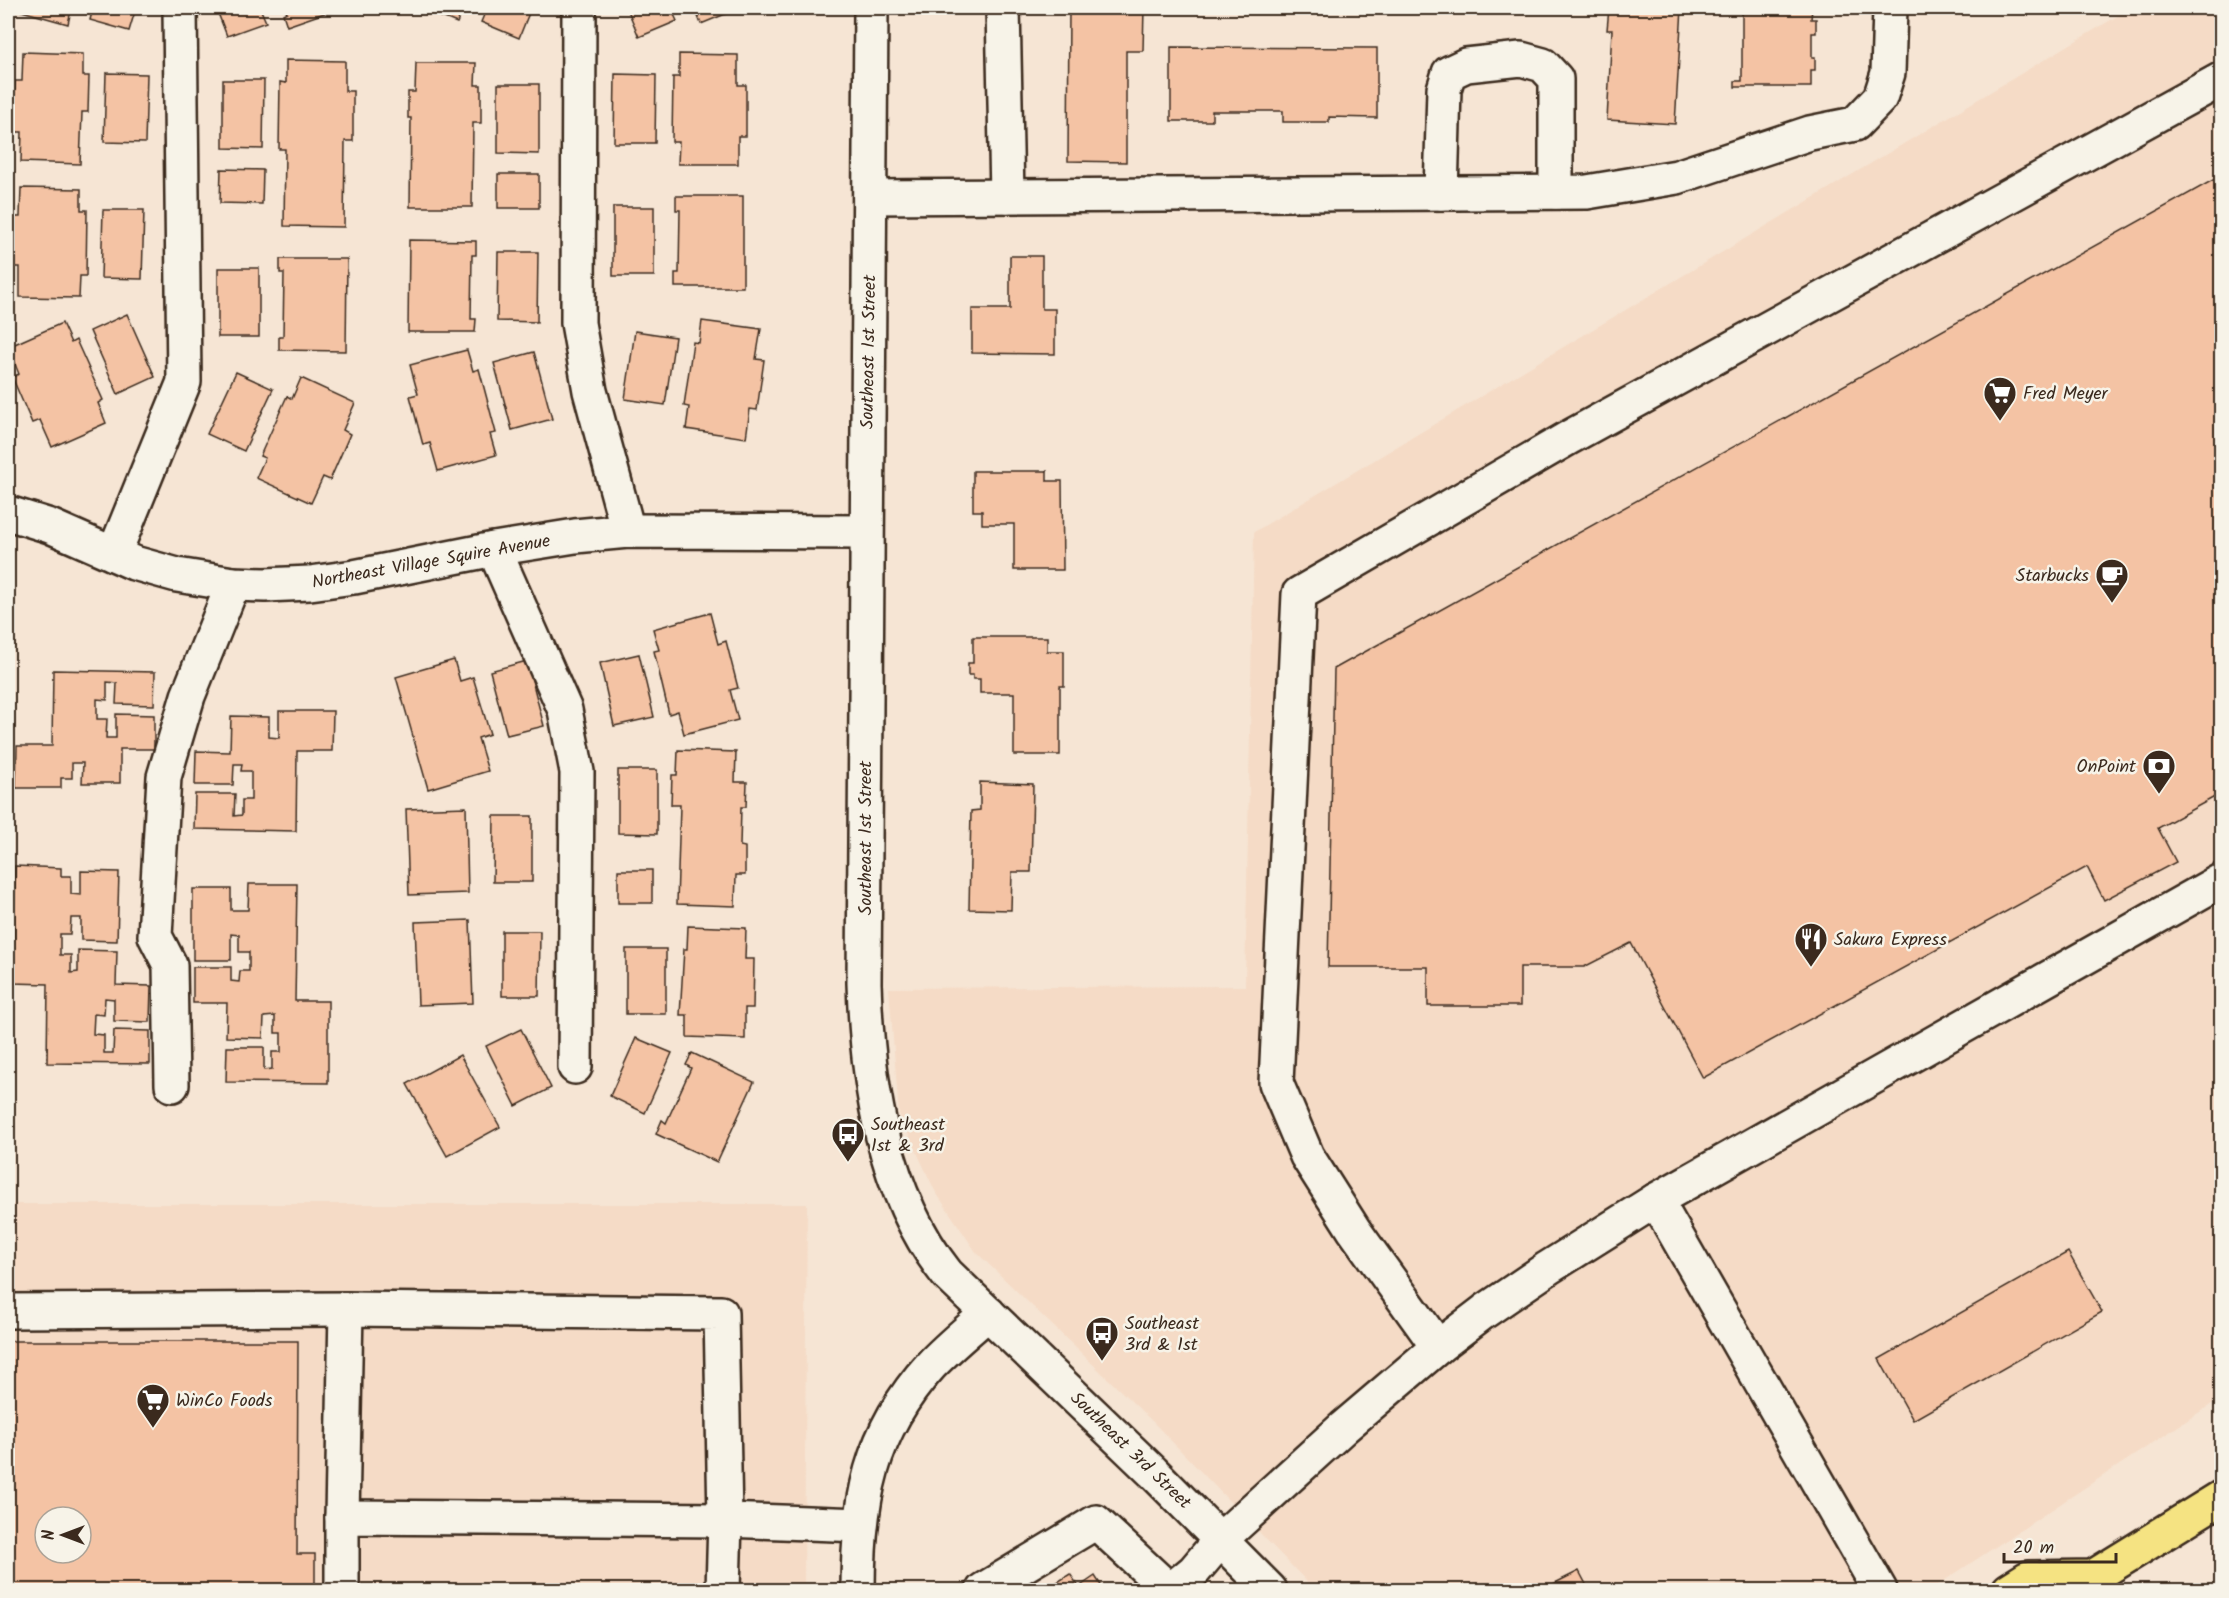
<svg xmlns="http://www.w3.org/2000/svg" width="2229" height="1598" font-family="Kalam,sans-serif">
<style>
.built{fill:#f5dbc6;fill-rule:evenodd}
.building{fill:#f4c3a4;stroke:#3b2a1e;stroke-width:1.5;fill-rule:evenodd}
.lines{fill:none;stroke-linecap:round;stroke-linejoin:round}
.minor-casing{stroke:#3b2a1e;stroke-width:38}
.highway-casing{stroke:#3b2a1e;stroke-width:38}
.minor{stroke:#f7f3e8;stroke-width:33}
.highway{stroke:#f5e382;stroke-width:33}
.labels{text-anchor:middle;stroke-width:5;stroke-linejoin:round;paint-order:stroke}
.street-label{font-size:18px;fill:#3b2a1e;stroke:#f7f3e8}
.poi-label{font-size:18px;fill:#3b2a1e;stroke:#f7f3e8;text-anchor:start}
</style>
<rect width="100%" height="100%" fill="#f6e5d4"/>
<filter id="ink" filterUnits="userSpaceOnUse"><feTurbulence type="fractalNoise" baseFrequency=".0167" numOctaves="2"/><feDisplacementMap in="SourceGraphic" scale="12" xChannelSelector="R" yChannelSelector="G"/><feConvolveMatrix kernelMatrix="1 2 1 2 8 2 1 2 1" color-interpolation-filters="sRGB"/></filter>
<g filter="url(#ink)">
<g class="built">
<path d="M2131 8H2221V1398L1930 1590H1315L1153 1422 976 1252 935 1191 899 1114 889 988 1245 986 1254 532Z"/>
<path d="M8 1204H807L804 1590H8ZM45 1517H81V1553H45Z"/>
</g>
<g class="building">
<path d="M11 8H68V10H71L68 24Z"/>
<path d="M93 8H136L129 31 90 20Z"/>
<path d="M216 8H260L266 22 227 36Z"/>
<path d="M285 8H339L287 26 283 14 287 12Z"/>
<path d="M419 8H460L462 11 457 23Z"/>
<path d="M487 8H531L519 38 481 22Z"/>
<path d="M627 8H671L677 21 639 37Z"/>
<path d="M698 8H740L701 24 696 11 699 10Z"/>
<path d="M1069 8H1144L1143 51H1126V162L1068 161Z"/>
<path d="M1609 8H1682L1675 124 1607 120 1612 30H1607Z"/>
<path d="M1735 8H1812L1811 19H1816V33H1812V57H1815V70H1811V87H1735V81H1742V8Z"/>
<path d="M1171 47 1377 48V118L1329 117V122H1283V111H1212V121H1171Z"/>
<path d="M23 52 83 54V76H89L88 112H82L80 164 21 162 22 132H13L15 81H22Z"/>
<path d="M679 54 738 55V85H746V136H738V164H678L679 142H672L673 77H679Z"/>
<path d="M286 60 345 61V91H353V141H345L344 227 284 226 285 149H279L280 82 286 83Z"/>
<path d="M416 63H476L475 85H481V123H473L472 207H410L411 118H408V92H415Z"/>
<path d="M106 73 147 74 145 143 104 142Z"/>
<path d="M615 74 656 75 655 143H614Z"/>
<path d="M223 80H264L263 149 223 148Z"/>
<path d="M498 84H539V154L498 153Z"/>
<path d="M221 169 263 170 262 204 220 203Z"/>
<rect x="498" y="174" width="41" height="34"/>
<path d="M2222 175V793L2158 828 2176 862 2104 900 2087 867 1703 1078 1631 943 1584 967H1520V1006H1428V967H1328L1334 669Z"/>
<path d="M21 188 81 189V210H87L86 276H80L79 298 20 297V267H12L13 217H20Z"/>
<path d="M676 196H743V287H675V273H679L680 210H676Z"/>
<rect x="613" y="207" width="41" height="69"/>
<path d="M103 210H144L142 279 101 278Z"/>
<path d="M409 240 476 241V255H472L471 319H476L475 332H408Z"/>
<path d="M498 252H538L537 322 497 321Z"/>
<path d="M1010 256H1042V309H1055V354L972 353V309H1010Z"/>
<path d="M280 259H347L346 351 279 350V337H283L284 273H280Z"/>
<rect x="218" y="268" width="41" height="69"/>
<path d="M127 314 155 377 118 394 90 331Z"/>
<path d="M702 321 761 329 756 359 764 360 757 410 750 409 746 438 686 429 689 407 684 406 693 342 699 343Z"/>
<path d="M62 323 71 343 76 340 103 400 98 403 106 423 52 447 40 420 32 423 12 377 19 374 8 347Z"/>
<path d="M635 331 675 337 665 405 625 399Z"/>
<path d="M467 350 473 371 479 369 496 433 490 434 496 455 438 471 430 443 423 445 410 396 418 394 410 365Z"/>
<path d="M534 352 552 419 512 430 494 363Z"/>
<path d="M236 372 273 389 244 451 207 434Z"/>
<path d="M301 378 355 403 343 430 350 434 330 480 323 477 311 503 256 478 265 458 260 456 287 396 292 399Z"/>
<path d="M973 471H1047V481H1062L1063 570H1014V524H982V511H973Z"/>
<path d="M710 613 718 644 726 641 738 688 730 690 738 720 684 734 678 711 669 714 654 651 659 650 653 629Z"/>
<path d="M973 637H1047V651H1064V686H1060V755H1014V693H980V679H973V675H968V663H973Z"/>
<path d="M639 654 654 717 614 726 600 663Z"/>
<path d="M454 660 460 681 473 677 490 734 478 738 488 771 428 789 396 677Z"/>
<path d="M527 661 544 726 507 735 490 671Z"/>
<path d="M53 670 155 672 154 705 116 704 117 683 107 682V700L97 699V719H107L106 738H116V714L154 715V749H120V783H82L83 763H72V778H61V788H16L17 746H52Z"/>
<path d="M279 711H333L332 751H297L296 831 194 829 195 794H235L234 816 242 815V800H251V771H241L242 764H234L233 785H195L196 751 230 752 231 716 269 717V737L279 738Z"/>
<path d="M678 750 736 752 735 782H747L746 807H741L740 846 745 847V875H736L735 906 677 904 680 805H671L672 775H677Z"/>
<path d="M618 770H657V834L618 833Z"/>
<path d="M980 782 1033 784 1031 872H1012L1011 910 969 909 971 811 980 810Z"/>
<path d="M466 807 468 893 409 895 406 809Z"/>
<path d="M494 816H532V882H493Z"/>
<path d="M15 866 61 868V876H71V894L81 895V871L119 872 117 941 81 940V918H71L70 934H60V955H71V973L78 972V950L117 951 116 985 151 986 150 1022 114 1021V999L105 998 104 1015 94 1014 93 1034 104 1035V1053H113L114 1030 150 1031V1064L47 1063 48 984 13 983Z"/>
<rect x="618" y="870" width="34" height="33"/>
<path d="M249 884H297L295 1001H328V1083L226 1082 227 1047H264V1070L272 1069V1052H281V1033H275V1016L264 1017 263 1038 226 1037 227 1003H193V967H231V981L239 982 240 971H249V952H239V935L231 934V960H193V889H231V910H248Z"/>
<path d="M470 920 473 1003 418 1005 415 922Z"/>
<path d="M688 926 746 928 745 959H754L753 1008H745V1039L687 1037V1015H680L684 949H687Z"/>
<path d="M502 931H540L539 996H502Z"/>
<rect x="626" y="949" width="40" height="65"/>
<path d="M521 1029 551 1088 516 1106 486 1046Z"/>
<path d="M636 1038 672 1053 645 1113 610 1096Z"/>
<path d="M692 1053 754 1082 717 1162 656 1134 662 1120 666 1123 691 1068 686 1065Z"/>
<path d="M460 1055 500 1127 447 1156 407 1084Z"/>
<path d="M2068 1252 2102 1312 1913 1420 1879 1359Z"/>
<path d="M8 1341H298L297 1554H315V1590H8ZM45 1517H81V1553H45Z"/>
<path d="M1579 1571 1589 1590H1541Z"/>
<path d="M1070 1574 1079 1587 1095 1576 1104 1590H1045Z"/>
</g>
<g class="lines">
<g class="minor-casing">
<g id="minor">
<path d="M579 8 578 323 590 391 628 531"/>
<path d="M871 8 864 983C867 1083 883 1193 947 1274L1153 1472 1270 1590"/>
<path d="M1003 8 1007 196"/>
<path d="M1441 193 1444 89 1449 73 1466 65 1521 59 1543 65 1556 79V192"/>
<path d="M870 197 1587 192 1677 177 1810 133 1855 124 1880 98 1888 73 1890 8"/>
<path d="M8 513 50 526 134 563 177 575 233 584 265 585 310 583 354 577 494 549 575 536 628 531 866 532"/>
<path d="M494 549 565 710 577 772 575 1067"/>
<path d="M114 554 184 382 180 8"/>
<path d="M172 1085 170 965 155 936 164 777 188 696 233 584"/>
<path d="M1656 1200 2222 880"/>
<path d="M8 1311 346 1309"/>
<path d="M1438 1347 1354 1230 1307 1156 1276 1083 1299 594 1570 437 2222 79"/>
<path d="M342 1517 346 1309 721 1313 725 1520 723 1590"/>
<path d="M342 1590V1517L725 1520 861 1525"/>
<path d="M858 1590C858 1503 869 1433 931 1365 949 1346 969 1330 988 1313"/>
<path d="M983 1590 1096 1522 1169 1590"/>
<path d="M1171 1590 1194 1571 1221 1539 1344 1427 1438 1347 1485 1311 1548 1268 1656 1200 1880 1590"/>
</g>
</g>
<g class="highway-casing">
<path id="highway" d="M2009 1590 2028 1578 2093 1577 2222 1497"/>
</g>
<use href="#minor" class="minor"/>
<use href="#highway" class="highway"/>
</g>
</g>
<defs>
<g id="supermarket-pin" transform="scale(1.725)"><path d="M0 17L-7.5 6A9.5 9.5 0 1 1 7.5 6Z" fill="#3b2a1e" stroke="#f7f3e8"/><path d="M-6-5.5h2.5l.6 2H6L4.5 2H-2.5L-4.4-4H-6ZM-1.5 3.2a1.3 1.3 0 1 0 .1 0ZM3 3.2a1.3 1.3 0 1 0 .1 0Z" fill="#fff"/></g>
<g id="cafe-pin" transform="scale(1.725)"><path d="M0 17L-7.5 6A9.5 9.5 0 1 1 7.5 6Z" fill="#3b2a1e" stroke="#f7f3e8"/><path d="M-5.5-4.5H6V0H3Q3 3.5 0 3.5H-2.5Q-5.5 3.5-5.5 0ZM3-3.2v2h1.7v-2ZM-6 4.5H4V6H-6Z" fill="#fff"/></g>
<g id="bank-pin" transform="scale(1.725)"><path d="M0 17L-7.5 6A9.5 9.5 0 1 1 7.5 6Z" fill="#3b2a1e" stroke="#f7f3e8"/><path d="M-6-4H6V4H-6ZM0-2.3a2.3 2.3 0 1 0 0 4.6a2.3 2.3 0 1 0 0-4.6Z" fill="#fff"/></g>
<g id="restaurant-pin" transform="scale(1.725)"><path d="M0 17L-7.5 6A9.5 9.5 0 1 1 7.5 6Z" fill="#3b2a1e" stroke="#f7f3e8"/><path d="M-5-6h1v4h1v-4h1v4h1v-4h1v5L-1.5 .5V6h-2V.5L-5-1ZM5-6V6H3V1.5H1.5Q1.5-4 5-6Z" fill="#fff"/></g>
<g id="bus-pin" transform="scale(1.725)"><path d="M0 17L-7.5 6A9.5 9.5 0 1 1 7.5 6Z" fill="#3b2a1e" stroke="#f7f3e8"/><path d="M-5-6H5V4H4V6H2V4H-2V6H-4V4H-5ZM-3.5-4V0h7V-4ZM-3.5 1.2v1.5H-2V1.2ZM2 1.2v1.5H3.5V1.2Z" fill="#fff"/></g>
</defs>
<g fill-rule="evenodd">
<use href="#supermarket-pin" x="2000" y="393"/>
<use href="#cafe-pin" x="2112" y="575"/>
<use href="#bank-pin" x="2159" y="766"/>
<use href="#restaurant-pin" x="1811" y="939"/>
<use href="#bus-pin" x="848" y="1134"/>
<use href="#bus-pin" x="1102" y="1333"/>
<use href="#supermarket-pin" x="153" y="1400"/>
</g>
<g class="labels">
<g class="street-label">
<text transform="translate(868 352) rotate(-89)" y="6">Southeast 1st Street</text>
<text transform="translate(431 561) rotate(-10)" y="6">Northeast Village Squire Avenue</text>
<text transform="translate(865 838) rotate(-90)" y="6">Southeast 1st Street</text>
<text transform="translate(1131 1450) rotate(44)" y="6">Southeast 3rd Street</text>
</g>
<g class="poi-label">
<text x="2023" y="399">Fred Meyer</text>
<text x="2089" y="581" text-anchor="end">Starbucks</text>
<text x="2136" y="772" text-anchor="end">OnPoint</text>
<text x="1834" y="945">Sakura Express</text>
<text x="871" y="1130">Southeast<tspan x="871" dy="21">1st &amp; 3rd</tspan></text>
<text x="1125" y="1329">Southeast<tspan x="1125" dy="21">3rd &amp; 1st</tspan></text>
<text x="176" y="1406">WinCo Foods</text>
</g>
</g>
<rect width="2229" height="1598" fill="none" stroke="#f7f3e8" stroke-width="30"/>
<rect x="15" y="15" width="2199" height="1568" fill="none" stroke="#3b2a1e" stroke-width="2" filter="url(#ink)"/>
<g transform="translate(63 1535) rotate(270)"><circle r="28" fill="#f7f3e8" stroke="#aca397" stroke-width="1.5"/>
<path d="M0-4.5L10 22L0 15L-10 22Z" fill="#3b2a1e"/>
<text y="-9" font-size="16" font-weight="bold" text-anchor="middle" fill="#3b2a1e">N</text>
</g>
<path d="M2004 1553v9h112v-9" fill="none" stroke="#3b2a1e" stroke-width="3"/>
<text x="2013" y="1553" font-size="18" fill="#3b2a1e" stroke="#f7f3e8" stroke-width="4.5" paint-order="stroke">20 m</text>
</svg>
